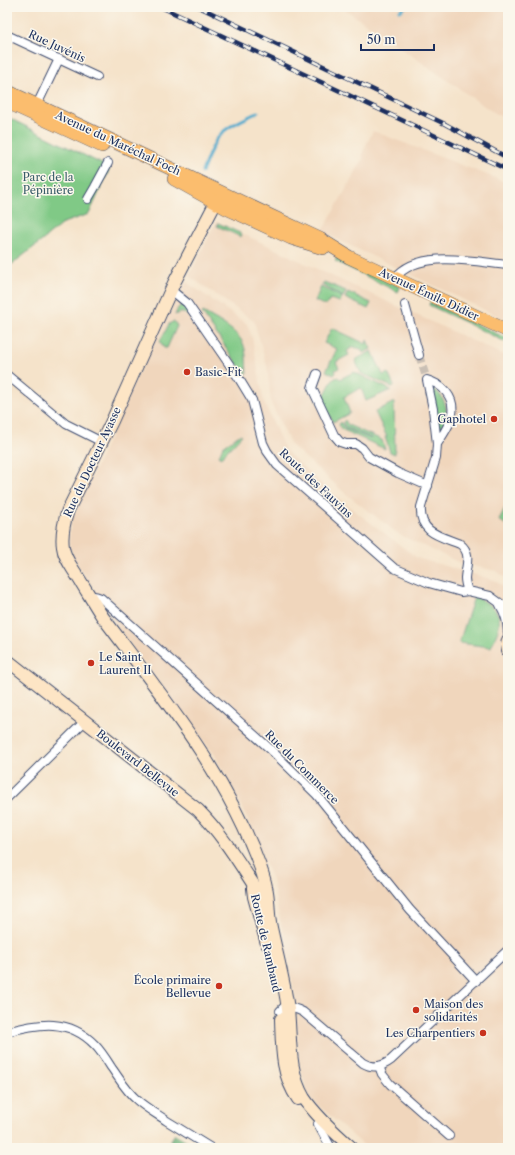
<svg xmlns="http://www.w3.org/2000/svg" width="515" height="1155" font-family="'Libre Caslon Text',serif">
<style>
.built{fill:#f0d6bc}
.green{fill:#80c986;stroke:#4e7c72}
.forest{fill:#68ad73;stroke:#426e68}
.lines{fill:none;stroke-linecap:round;stroke-linejoin:round}
.stream{stroke:#50abce;stroke-width:3}
.street-tunnel{stroke:#c9bfb4;stroke-width:8;stroke-dasharray:8 4;stroke-linecap:butt}
.street-casing{stroke:#3c4a6e;stroke-width:10}
.secondary-casing{stroke:#3c4a6e;stroke-width:14}
.primary-casing{stroke:#3c4a6e;stroke-width:14}
.street{stroke:#fff;stroke-width:8}
.secondary{stroke:#fde5c5;stroke-width:12}
.primary{stroke:#fbbd6e;stroke-width:13}
.rail-casing{stroke:#1b2f5e;stroke-width:4.5}
.rail{stroke:#fbf7ec;stroke-width:3;stroke-dasharray:9;stroke-linecap:butt}
.poi-dot{fill:#c8321e;stroke:#fbf7ec;stroke-width:1.5}
.labels{text-anchor:middle;stroke-width:3;stroke-linejoin:round;paint-order:stroke}
.street-label{font-size:11px;fill:#1b2f5e;stroke:#fbf7ec}
.park-label{font-size:11px;fill:#395d6a;stroke:#fbf7ec}
.poi-label{font-size:11px;fill:#1b2f5e;stroke:#fbf7ec;text-anchor:start}
</style>
<rect width="100%" height="100%" fill="#fbf7ec"/>
<filter id="ink" filterUnits="userSpaceOnUse"><feTurbulence type="fractalNoise" baseFrequency=".025" numOctaves="2"/><feDisplacementMap in="SourceGraphic" scale="8" xChannelSelector="R" yChannelSelector="G"/><feConvolveMatrix kernelMatrix="1 2 1 2 8 2 1 2 1" color-interpolation-filters="sRGB"/></filter>
<filter id="wash" filterUnits="userSpaceOnUse"><feTurbulence type="fractalNoise" baseFrequency=".012" numOctaves="4" result="noise"/><feDisplacementMap in="SourceGraphic" scale="16" xChannelSelector="R" yChannelSelector="G"/><feGaussianBlur stdDeviation="0.9" result="paint"/><feColorMatrix in="noise" values="0 0 0 0 0 0 0 0 0 0 0 0 0 0 0 0 0 1.4 0 .05"/><feComposite in="paint" operator="in"/></filter>
<g filter="url(#wash)">
<rect width="100%" height="100%" fill="#f5e3ca"/>
<g class="built">
<path d="M342 7H508V120L490 110Z"/>
<path d="M373 131 508 183V321L322 232 363 159V151Z"/>
<path d="M216 221 336 278 508 357V579L496 571 460 563 400 535 345 493 291 445 271 403 267 366 254 321 189 276Z"/>
<path d="M186 282 247 324 252 337 264 402 285 450 330 492 417 558 494 580 508 590V1148H367L308 1096 299 1064 295 995 272 880 248 820 215 755 115 624 73 557 69 543 70 531 72 520 152 345Z"/>
</g>
<g class="green">
<path d="M7 117 110 168 89 214 63 223 43 240 7 268Z"/>
<path d="M218 223 242 234 241 237 217 226Z"/>
<path d="M337 257 400 287 398 292 335 261Z"/>
<path d="M324 282 346 291 343 297 322 285Z"/>
<path d="M321 287 342 297 340 302 330 299 326 306 315 301Z"/>
<path d="M348 292 371 303 368 309 345 298Z"/>
<path d="M430 302 508 339V343L429 305Z"/>
<path d="M182 304 190 315 189 316C184 312 181 312 175 315L178 308Z"/>
<path d="M203 312C215 319 237 330 243 343 247 352 246 363 247 374L243 372 202 313Z"/>
<path d="M174 321 177 326 167 348H164L160 341 169 324Z"/>
<path d="M332 328 366 344 367 340 371 349 363 353 361 349 353 347 347 351 349 355 336 362 339 368 335 370 336 373 334 375 326 371 337 349 324 343Z"/>
<path d="M372 351 383 375 388 373 394 386 392 387 361 373 355 360Z"/>
<path d="M354 372 391 390 366 401 361 388 344 397 350 413 333 422 322 400 333 379 338 377 340 379Z"/>
<path d="M431 387C447 396 453 420 437 431Z"/>
<path d="M394 402 395 454 390 452 385 437H387L375 412Z"/>
<path d="M345 420 348 425 382 440 385 449 341 429 339 424 341 422 344 428 371 439V438L345 427 343 422Z"/>
<path d="M241 434 242 435 220 458 219 456 223 446Z"/>
<path d="M505 508 508 511V526L499 520Z"/>
<path d="M474 597C486 601 502 610 499 626 498 632 494 640 491 647L459 643Z"/>
</g>
<path class="forest" d="M175 1134 199 1148H180L170 1141Z"/>
<g class="lines">
<g class="stream">
<path d="M400 11 405 7"/>
<path d="M202 172C207 160 211 145 220 135 228 125 247 118 258 112"/>
</g>
</g>
</g>
<g filter="url(#ink)">
<g class="lines">
<path class="street-tunnel" d="M419 355 427 380"/>
<g class="street-casing">
<g id="street">
<path d="M7 35 97 77"/>
<path d="M35 109 59 59"/>
<path d="M88 199 95 187 108 163"/>
<path d="M395 278C418 248 476 262 508 265"/>
<path d="M171 290 187 303 238 377 252 400 263 443 267 451 277 465 394 568 429 583 461 592 468 591 490 596 508 609"/>
<path d="M405 305 419 355"/>
<path d="M317 374 312 388 334 435 340 442 346 444H356L362 448 369 457 398 473 428 486"/>
<path d="M7 375 66 424 102 442"/>
<path d="M437 444C443 435 450 425 452 414 455 397 442 384 427 380L433 409 437 444 436 458 421 507C419 533 440 536 460 544 472 553 466 565 465 578 465 582 466 586 468 591"/>
<path d="M89 596C94 595 97 596 101 598L270 749 317 795 410 910 476 981"/>
<path d="M500 605C506 615 507 621 508 633"/>
<path d="M7 798 85 721"/>
<path d="M280 1011 284 1007C291 1007 297 1009 303 1012L363 1063C373 1069 382 1067 391 1060L508 950"/>
<path d="M7 1032C39 1023 69 1018 95 1045 101 1051 106 1059 111 1067 119 1078 126 1091 137 1100 146 1108 157 1114 167 1121 182 1130 196 1139 211 1148"/>
<path d="M379 1066 382 1074 390 1084 449 1136"/>
<path d="M318 1124 331 1148"/>
</g>
</g>
<g class="secondary-casing">
<g id="secondary">
<path d="M222 197 216 202 174 283 112 421 68 510C64 522 61 534 63 547 64 557 71 566 76 574 85 588 93 602 102 616 162 696 227 774 261 869 263 875 265 881 266 887 269 898 268 911 270 923 276 952 284 980 288 1009 291 1039 288 1071 304 1098 316 1116 336 1134 352 1148"/>
<path d="M508 640 507 645 508 651"/>
<path d="M7 660 198 810C226 838 245 873 267 905"/>
<path d="M253 888 254 897 267 944"/>
<path d="M281 1019C282 1047 281 1075 298 1099"/>
</g>
</g>
<g class="primary-casing">
<g id="primary">
<path d="M7 91 271 216 320 239 349 257 508 331"/>
<path d="M7 102 102 146"/>
<path d="M174 179 226 208 291 238 323 248"/>
</g>
</g>
<use href="#street" class="street"/>
<use href="#secondary" class="secondary"/>
<use href="#primary" class="primary"/>
<g class="rail-casing">
<g id="rail">
<path d="M161 7 508 170"/>
<path d="M199 7 445 124 508 158"/>
</g>
</g>
<use href="#rail" class="rail"/>
</g>
</g>
<g class="poi-dot">
<circle cx="187" cy="372" r="4"/>
<circle cx="494" cy="419" r="4"/>
<circle cx="91" cy="663" r="4"/>
<circle cx="219" cy="986" r="4"/>
<circle cx="416" cy="1010" r="4"/>
<circle cx="483" cy="1033" r="4"/>
</g>
<g class="labels">
<g class="street-label">
<text transform="translate(57 46) rotate(25)" y="4">Rue Juvénis</text>
<text transform="translate(118 143) rotate(25)" y="4">Avenue du Maréchal Foch</text>
<text transform="translate(429 294) rotate(25)" y="4">Avenue Émile Didier</text>
<text transform="translate(92 462) rotate(-65)" y="4">Rue du Docteur Ayasse</text>
<text transform="translate(316 483) rotate(43)" y="4">Route des Fauvins</text>
<text transform="translate(138 763) rotate(38)" y="4">Boulevard Bellevue</text>
<text transform="translate(302 767) rotate(45)" y="4">Rue du Commerce</text>
<text transform="translate(266 943) rotate(77)" y="4">Route de Rambaud</text>
</g>
<g class="park-label">
<text x="48" y="181">Parc de la<tspan x="48" dy="13">Pépinière</tspan></text>
</g>
<g class="poi-label">
<text x="195" y="376">Basic-Fit</text>
<text x="486" y="423" text-anchor="end">Gaphotel</text>
<text x="99" y="661">Le Saint<tspan x="99" dy="13">Laurent II</tspan></text>
<text x="211" y="984" text-anchor="end">École primaire<tspan x="211" dy="13">Bellevue</tspan></text>
<text x="424" y="1008">Maison des<tspan x="424" dy="13">solidarités</tspan></text>
<text x="475" y="1037" text-anchor="end">Les Charpentiers</text>
</g>
</g>
<rect width="515" height="1155" fill="none" stroke="#fbf7ec" stroke-width="24"/>
<path d="M361 44v6h73v-6" fill="none" stroke="#1b2f5e" stroke-width="2"/>
<text x="367" y="44" font-size="12" fill="#1b2f5e" stroke="#fbf7ec" stroke-width="3" paint-order="stroke">50 m</text>
</svg>
